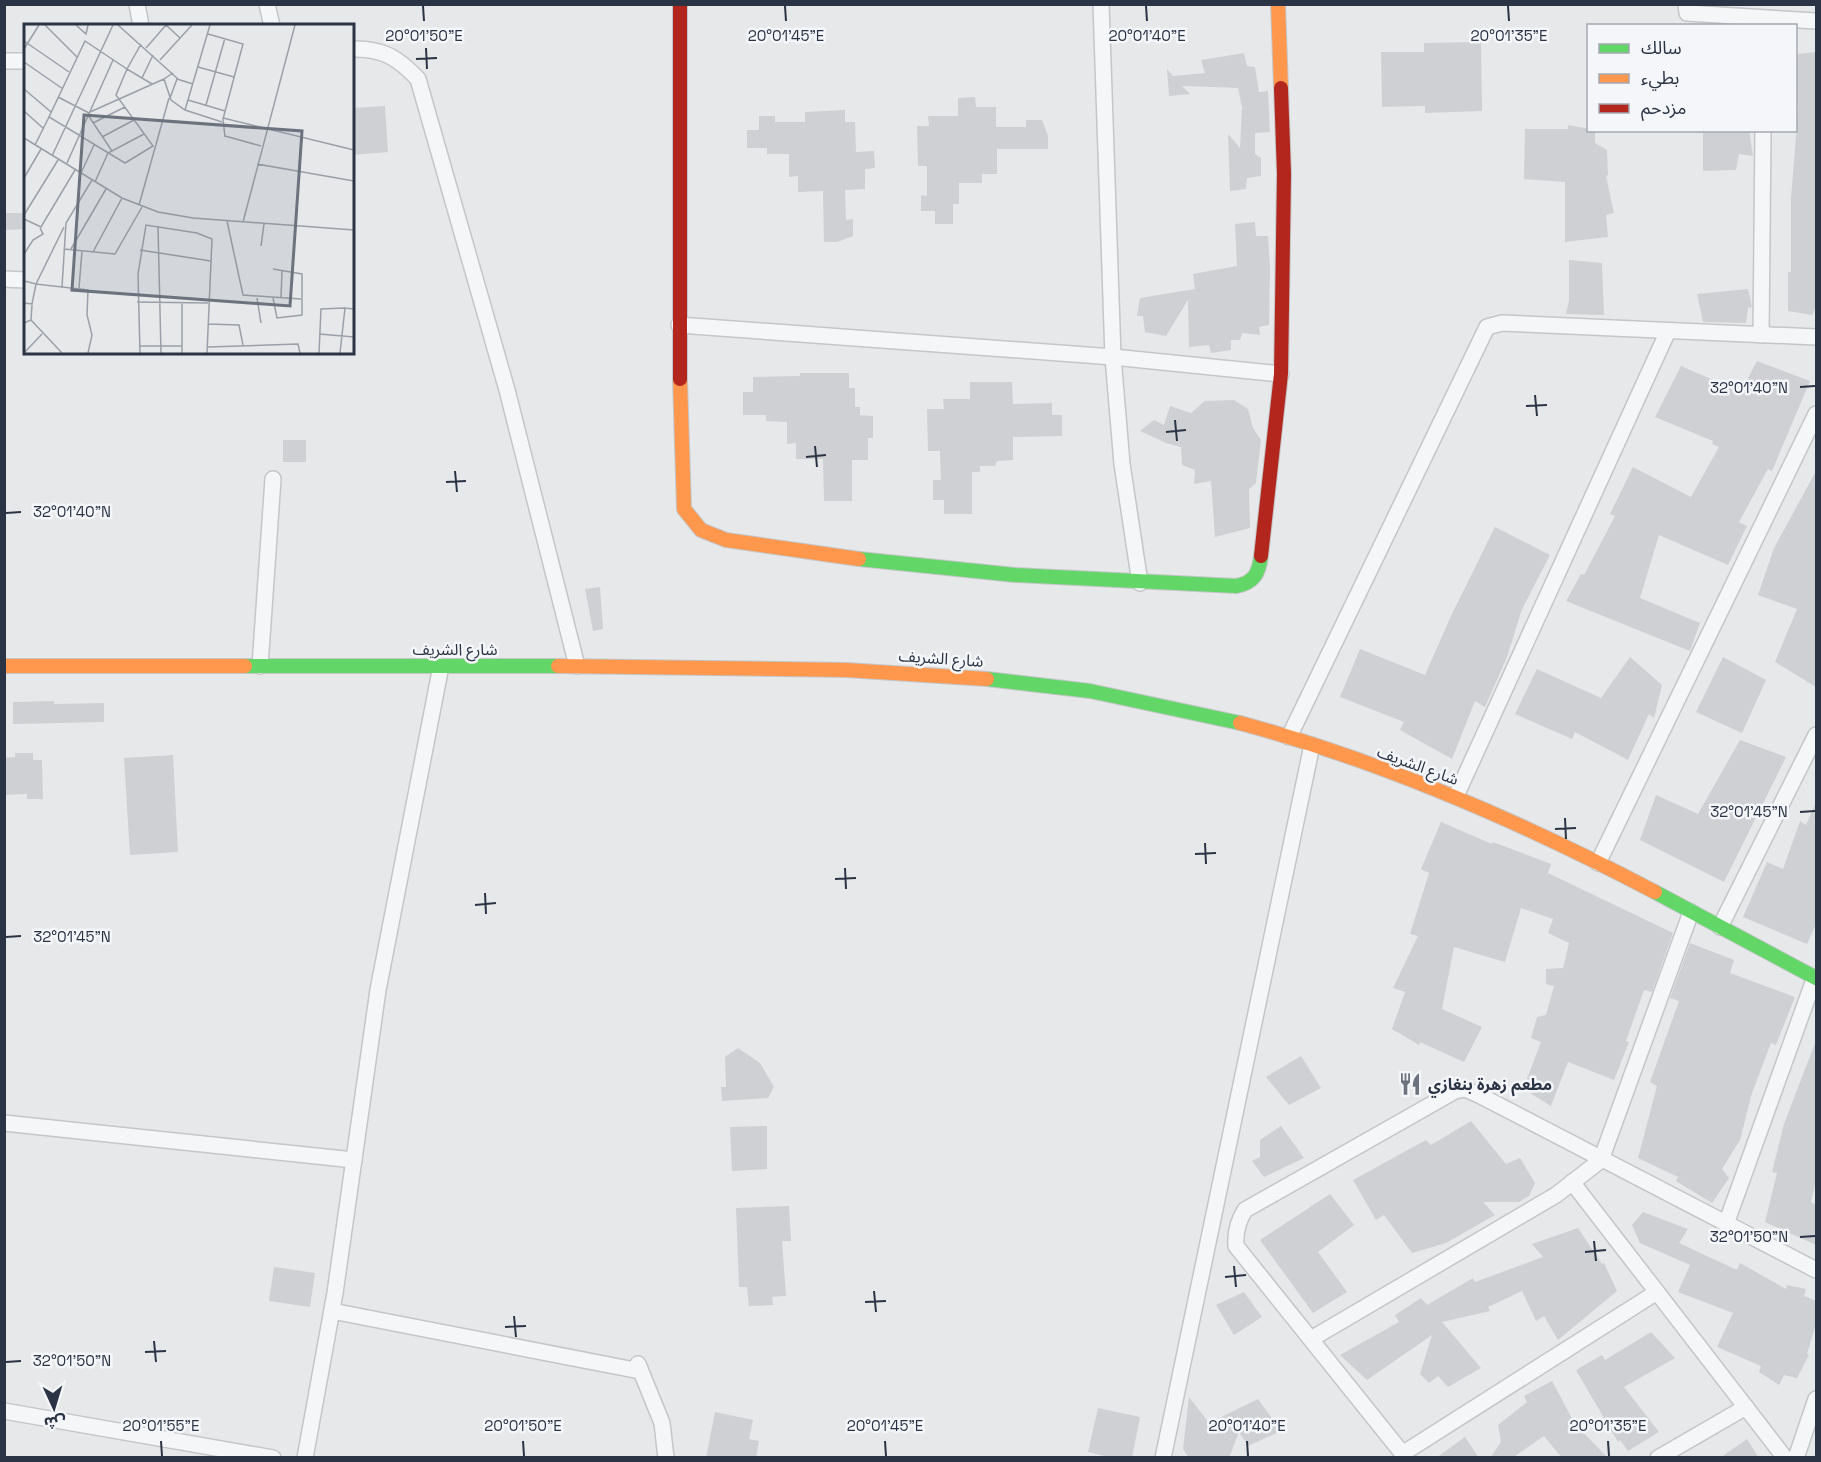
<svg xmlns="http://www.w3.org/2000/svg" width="1821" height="1462" font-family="'Space Grotesk','Noto Sans Arabic',sans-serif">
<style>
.building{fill:#ced0d3}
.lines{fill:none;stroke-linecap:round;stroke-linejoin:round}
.street-casing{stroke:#c4c6c8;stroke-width:18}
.fast-casing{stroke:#c4c6c8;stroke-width:16}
.slow-casing{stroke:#c4c6c8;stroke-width:16}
.jam-casing{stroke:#c4c6c8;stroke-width:16}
.street{stroke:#f5f6f7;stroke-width:15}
.fast{stroke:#63d668;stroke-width:14}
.slow{stroke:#ff974d;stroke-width:14}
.jam{stroke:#b3261e;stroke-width:14}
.ticks{fill:none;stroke:#2b3445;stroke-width:2}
.labels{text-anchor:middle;stroke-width:5;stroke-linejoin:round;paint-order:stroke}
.street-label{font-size:16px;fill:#2b3445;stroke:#f4f6f9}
.poi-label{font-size:16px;font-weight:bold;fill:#2b3445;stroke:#f4f6f9;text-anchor:start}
.inset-road{fill:none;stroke:#9ba0a8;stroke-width:1.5}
.view{fill:#6c737f;fill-opacity:0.15;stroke:#6c737f;stroke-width:3}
.inset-edge{fill:none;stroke:#2b3445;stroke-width:3}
.ticks-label{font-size:15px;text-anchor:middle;fill:#2b3445;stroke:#f4f6f9;stroke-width:5;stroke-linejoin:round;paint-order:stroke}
</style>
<rect width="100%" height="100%" fill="#e6e8ea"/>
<g class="building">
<path d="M1481 42 1482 111 1425 113V106L1382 107 1381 52H1424V43Z"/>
<path d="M1816 52V306L1812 315 1788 311V272H1791V198L1798 111 1796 68 1798 54Z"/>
<path d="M1244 53 1247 66 1255 67 1259 92 1268 91 1270 132 1255 133V154L1261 158V176L1247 178 1246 189 1230 191 1228 134 1240 148 1242 107 1238 88 1182 86 1190 94 1169 96 1167 69 1173 76 1205 73 1201 60Z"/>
<path d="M975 97 976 107H996V127H1026V120H1042L1048 136V149H997V174H982V183H959V204H953V224H935V211H921V195L927 196V166H918L917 126H929L928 116H958V98Z"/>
<path d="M385 106 388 152 352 155V108Z"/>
<path d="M845 110V122H855L856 152 874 151 875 168 865 169V189L845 190 846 220 853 219V236L837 242H824L823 191 798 192V176L789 177V154H767V148H747V130H759V116H775V122H805V112Z"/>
<path d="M1568 125 1595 130V143L1607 150 1608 175 1606 176 1614 213 1606 215 1608 237 1565 242V182L1524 179 1525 129H1568Z"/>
<path d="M1703 130H1749L1753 156 1739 154 1736 170 1703 171Z"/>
<path d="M4 213H26V229L4 230Z"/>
<path d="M1255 222 1256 236H1268L1270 268 1269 325 1259 327 1260 335 1242 333 1240 340H1231V350L1211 353 1209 345 1189 347 1188 300 1166 336 1145 332 1143 316H1137L1140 298 1195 289 1193 274 1237 266 1235 224Z"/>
<path d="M1569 260 1602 263 1604 315 1566 314 1569 300Z"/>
<path d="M1748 289 1752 307 1748 308 1746 323 1703 322 1697 294Z"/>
<path d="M1757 361 1810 381 1772 471 1768 469 1739 522 1747 526 1728 565 1659 535 1640 598 1700 623 1690 651 1566 601 1581 574 1584 575 1615 516 1610 514 1633 467 1691 497 1719 447 1712 444 1713 441 1655 417 1681 366 1741 392Z"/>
<path d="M800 373H849V388H855V407H860V415L873 416V438H868V460H852V501H824L823 459H796V443L787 444V422L766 421V415H743V392H753V377L800 376Z"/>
<path d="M970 382H1012L1013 404 1052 403V415H1062V436L1013 437V460L997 461 995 466H980V472H972V514H944V500H933V480H941L940 451H928L927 409H944L943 399H970Z"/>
<path d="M1234 400 1248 409 1253 428 1261 440 1256 483 1249 489 1250 528 1215 537 1211 481 1194 484 1195 470 1182 465 1181 447 1166 443 1140 431 1154 420 1164 425 1170 406 1191 413 1205 401Z"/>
<rect x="283" y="440" width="23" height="22"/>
<path d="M1816 471V687L1775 662 1797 609 1758 595 1774 548Z"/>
<path d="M1495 527 1550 555 1522 609 1507 657 1485 707 1475 701 1452 759 1400 730 1404 722 1340 697 1360 649 1425 675 1450 618Z"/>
<path d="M600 587 603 629 593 631 585 589Z"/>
<path d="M1630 657 1662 685 1654 718 1649 714 1628 760 1575 732 1572 739 1515 714 1537 669 1601 698Z"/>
<path d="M1723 657 1766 680 1742 733 1696 712Z"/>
<path d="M54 701V704L104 703V722L13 724V702Z"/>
<path d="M1740 740 1786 757 1724 882 1640 840 1656 795 1698 814Z"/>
<path d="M15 753H33V760H42L43 799H27V794L4 795V758L15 757Z"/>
<path d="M173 755 178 852 130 855 124 758Z"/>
<path d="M1816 802V924L1807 944 1743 917 1767 862 1783 869 1800 821 1806 825Z"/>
<path d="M1441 822 1492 844 1493 842 1551 864 1548 873 1673 933 1652 992 1644 990 1626 1041 1629 1042 1614 1080 1568 1062 1551 1106 1523 1089 1541 1042 1531 1038 1537 1017 1546 1015 1554 986 1546 984V969L1563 968 1569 943 1548 933 1553 919 1521 908 1505 962 1454 947 1442 1009 1482 1027 1464 1062 1420 1042 1419 1045 1392 1029 1405 992 1393 988 1418 936 1410 934 1429 873 1421 869Z"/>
<path d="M1690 943 1734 960 1730 973 1795 997 1776 1045 1771 1043 1752 1093 1740 1140 1722 1169 1729 1178 1712 1203 1676 1181 1678 1177 1638 1158 1657 1086 1650 1082 1679 1001 1670 998Z"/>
<path d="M1815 1043 1816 1181 1811 1202 1816 1205V1245L1765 1222 1777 1173 1772 1172 1784 1124Z"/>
<path d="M738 1048 760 1063 774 1087 768 1098 722 1101 721 1087H726L725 1057Z"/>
<path d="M1301 1056 1321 1088 1289 1105 1266 1077Z"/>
<path d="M1471 1121 1506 1164 1520 1158 1535 1183 1529 1196 1519 1202H1483L1495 1215 1446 1243 1412 1253 1384 1215 1376 1220 1353 1180 1426 1140 1431 1145Z"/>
<path d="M767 1126V1169L732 1171 730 1127Z"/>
<path d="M1281 1126 1304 1158 1264 1177 1252 1161 1260 1157V1140Z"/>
<path d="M1330 1194 1354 1225 1318 1252 1347 1292 1313 1313 1260 1240Z"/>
<path d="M789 1206 791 1241H782L786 1296 772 1297 773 1305 749 1306 747 1287H739L736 1208Z"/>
<path d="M1643 1212 1688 1229 1679 1243 1737 1270 1740 1263 1786 1289 1787 1285 1806 1289 1804 1296 1816 1301V1324L1807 1354 1809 1355 1797 1378 1784 1375 1779 1385 1759 1372 1761 1366 1717 1347 1733 1313 1678 1292 1690 1265 1640 1243 1632 1225Z"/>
<path d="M1578 1228 1602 1264 1604 1263 1617 1291 1558 1340 1544 1316 1536 1321 1522 1291 1488 1307 1490 1311 1442 1322 1481 1368 1448 1387 1438 1376 1429 1383 1420 1374 1432 1335 1367 1380 1340 1355 1399 1322 1395 1315 1421 1298 1427 1305 1473 1278 1475 1282 1543 1257 1532 1244Z"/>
<path d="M274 1267 315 1273 310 1307 269 1301Z"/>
<path d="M1244 1292 1262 1317 1234 1335 1216 1305Z"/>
<path d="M1651 1332 1675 1358 1624 1387 1659 1432 1628 1451 1620 1440 1618 1442 1576 1370 1602 1355 1605 1360Z"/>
<path d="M1552 1381 1575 1424 1608 1458H1562L1544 1436 1512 1458H1490L1501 1442 1498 1425 1527 1402 1524 1396Z"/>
<path d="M1189 1397 1209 1423 1258 1399 1281 1431 1248 1446 1239 1432 1229 1458H1189L1183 1449Z"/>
<path d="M1098 1408 1140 1417 1132 1458H1113L1088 1452Z"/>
<path d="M715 1412 753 1420 749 1439 759 1441 756 1458H706Z"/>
<path d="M1465 1437 1479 1458H1436Z"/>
<path d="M1747 1439 1759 1458H1720Z"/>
</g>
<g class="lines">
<g class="street-casing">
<g id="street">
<path d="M137 4 141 26"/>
<path d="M267 4 272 26"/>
<path d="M1101 4 1113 357 1122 464 1140 583"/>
<path d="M1686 4 1687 13 1816 21"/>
<path d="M352 49C383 48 398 58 418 79L507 390 577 666"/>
<path d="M4 61H26"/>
<path d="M4 279 26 280"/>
<path d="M679 325 1113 357 1281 374"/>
<path d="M1761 335 1763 130"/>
<path d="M260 666 273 479"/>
<path d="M1289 737 1487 327 1502 323 1816 337"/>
<path d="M1456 796 1668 331"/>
<path d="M1598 863 1816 414"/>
<path d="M1720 927 1816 735"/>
<path d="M4 1123 354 1160"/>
<path d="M1572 1182 1785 1458"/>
<path d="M1726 1224 1815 977"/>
<path d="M332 1311 640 1371"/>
<path d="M1311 1339 1556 1195 1601 1160 1691 912"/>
<path d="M638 1364 662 1423 666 1458"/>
<path d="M4 1411 273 1458"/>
<path d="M1402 1454 1657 1292"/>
<path d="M305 1458 335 1293 378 990 441 666"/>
<path d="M1163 1458 1312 745"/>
<path d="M1406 1458 1236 1246C1235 1233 1238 1221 1245 1210L1455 1091 1465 1089 1481 1096 1816 1270"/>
<path d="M1658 1458 1746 1407"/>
<path d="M1796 1458 1816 1399"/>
</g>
</g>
<g class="fast-casing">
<g id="fast">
<path d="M859 559 1015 575 1236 586C1254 583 1259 573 1261 556"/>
<path d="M245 666H558"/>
<path d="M987 679 1090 691 1240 723"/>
<path d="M1655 892 1816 978"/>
</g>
</g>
<g class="slow-casing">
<g id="slow">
<path d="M1278 4 1281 88"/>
<path d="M680 379 684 509 701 530 726 540 859 559"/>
<path d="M4 666H245"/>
<path d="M558 666 846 670 987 679"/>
<path d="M1240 723C1385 762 1522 822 1655 892"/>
</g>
</g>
<g class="jam-casing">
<g id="jam">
<path d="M680 4V379"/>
<path d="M1261 556 1281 374 1284 174 1281 88"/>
</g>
</g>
<use href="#street" class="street"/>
<use href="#fast" class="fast"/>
<use href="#slow" class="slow"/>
<use href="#jam" class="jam"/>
</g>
<path class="ticks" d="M423 6 424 21M785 6 786 21M1146 6 1147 21M1508 6 1509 21M426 48 427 69M416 59 437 58M1800 387 1815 386M1535 395 1537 416M1526 406 1547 405M1175 420 1177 441M1166 432 1186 430M815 446 817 467M806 457 826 455M455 471 457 492M446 482 466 481M6 513 21 512M1800 812 1815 811M1565 818 1566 839M1555 829 1576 828M1205 843 1206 864M1195 854 1216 853M845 868 846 889M835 879 856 878M485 893 486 914M475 905 496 903M6 937 21 936M1800 1237 1815 1236M1594 1241 1596 1261M1585 1252 1606 1250M1234 1266 1236 1287M1225 1277 1246 1275M874 1291 876 1312M865 1302 886 1301M514 1316 516 1337M505 1327 526 1326M154 1341 156 1362M145 1352 166 1351M6 1362 21 1361M161 1441 162 1456M523 1441 524 1456M885 1441 886 1456M1247 1441 1248 1456M1608 1441 1609 1456"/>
<defs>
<g id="restaurant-bare" transform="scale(1.8)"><path d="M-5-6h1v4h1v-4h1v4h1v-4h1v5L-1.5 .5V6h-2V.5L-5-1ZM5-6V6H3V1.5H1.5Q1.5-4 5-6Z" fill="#6c737f" stroke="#f4f6f9" stroke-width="2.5" paint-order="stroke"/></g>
</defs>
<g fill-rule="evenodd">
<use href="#restaurant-bare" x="1410" y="1084"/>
</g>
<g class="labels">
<g class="street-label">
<text x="455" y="655">شارع الشريف</text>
<text transform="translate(941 658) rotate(4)" y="6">شارع الشريف</text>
<text transform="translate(1418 765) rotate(20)" y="6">شارع الشريف</text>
</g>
<g class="poi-label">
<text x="1428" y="1090">مطعم زهرة بنغازي</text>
</g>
</g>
<g transform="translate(24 24)">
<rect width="330" height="330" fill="#e6e8ea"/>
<path class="inset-road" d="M21 1 53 33M52 1 62 10 64 1M94 1 154 55M142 1 156 14M184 10 219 20 199 95 201 113M0 17 45 48M117 20 103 45 61 17 25 93 101 139 129 122 92 71 103 45 128 60M122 24 142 1M0 25 15 1M136 36 168 1M0 38 39 65M174 43 210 53M149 49 140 55 147 76 161 86 198 98M118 54 129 31M0 65 27 88M34 73 65 89M146 74 153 55 169 60M164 76 201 87M182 81 201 14M161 86 186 1M0 87 20 105M66 88 140 55M64 91 88 127M199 94 330 126M69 99 101 83M201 112 237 122M78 113 110 96M0 114 98 174 134 188 169 194 330 206M11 121 25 93M28 132 89 1M43 139 89 36M233 140 330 157M57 149 70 121M0 154 17 125M71 158 84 129 120 110M115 181 145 74M0 191 34 136M0 195 17 203 51 146M203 197 219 271 277 275M219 198 271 1M134 202 137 329M237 222 240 200M40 225 91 230 118 183M47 225 82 165M116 226 187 237M69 228 98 174M0 230 9 216 19 210 16 204M249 245 278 250V291L253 294 249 274M0 257 12 260 40 203M38 263 42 199 68 156M55 264 58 227M233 274 237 299M257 274 258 247M113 278 184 279M0 279 8 280 12 260 64 266 63 291 68 311 64 329M7 296 38 329M0 299 7 296 8 281M184 300 215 301 219 321M295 310 330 313M115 322H158M184 323 274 320 276 329M0 329 18 310M116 329 114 250 122 201 173 209 188 215 183 329M158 329V279M295 329 297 285 321 284M316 329 321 284 330 285"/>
<path class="view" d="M60 91 278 107 266 282 48 266Z"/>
<rect width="330" height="330" class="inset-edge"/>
</g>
<g class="ticks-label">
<text x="424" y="41">20°01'50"E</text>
<text x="786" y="41">20°01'45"E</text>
<text x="1147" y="41">20°01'40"E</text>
<text x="1509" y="41">20°01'35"E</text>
<text x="1749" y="393">32°01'40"N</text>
<text x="72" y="517">32°01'40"N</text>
<text x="1749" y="817">32°01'45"N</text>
<text x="72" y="942">32°01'45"N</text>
<text x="1749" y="1242">32°01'50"N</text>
<text x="72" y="1366">32°01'50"N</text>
<text x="161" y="1431">20°01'55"E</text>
<text x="523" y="1431">20°01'50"E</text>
<text x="885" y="1431">20°01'45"E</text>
<text x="1247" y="1431">20°01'40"E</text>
<text x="1608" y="1431">20°01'35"E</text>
</g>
<rect width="1821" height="1462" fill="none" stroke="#2b3445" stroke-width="12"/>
<rect x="1587" y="24" width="210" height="108" fill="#f4f6f9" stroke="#a4a8b1" stroke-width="1.5"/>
<rect x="1599" y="44" width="30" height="9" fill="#63d668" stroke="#a4a8b1" stroke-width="1.5"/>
<text x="1641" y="54" font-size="18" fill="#2b3445">سالك</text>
<rect x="1599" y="74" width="30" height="9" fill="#ff974d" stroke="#a4a8b1" stroke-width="1.5"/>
<text x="1641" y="84" font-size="18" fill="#2b3445">بطيء</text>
<rect x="1599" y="104" width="30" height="9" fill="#b3261e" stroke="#a4a8b1" stroke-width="1.5"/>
<text x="1641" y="114" font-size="18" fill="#2b3445">مزدحم</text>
<g transform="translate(54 1408) rotate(176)" stroke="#f4f6f9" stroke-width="4.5" paint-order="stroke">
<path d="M0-4.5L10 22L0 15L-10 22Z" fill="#2b3445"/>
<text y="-9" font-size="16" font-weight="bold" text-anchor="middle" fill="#2b3445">ش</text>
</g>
</svg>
